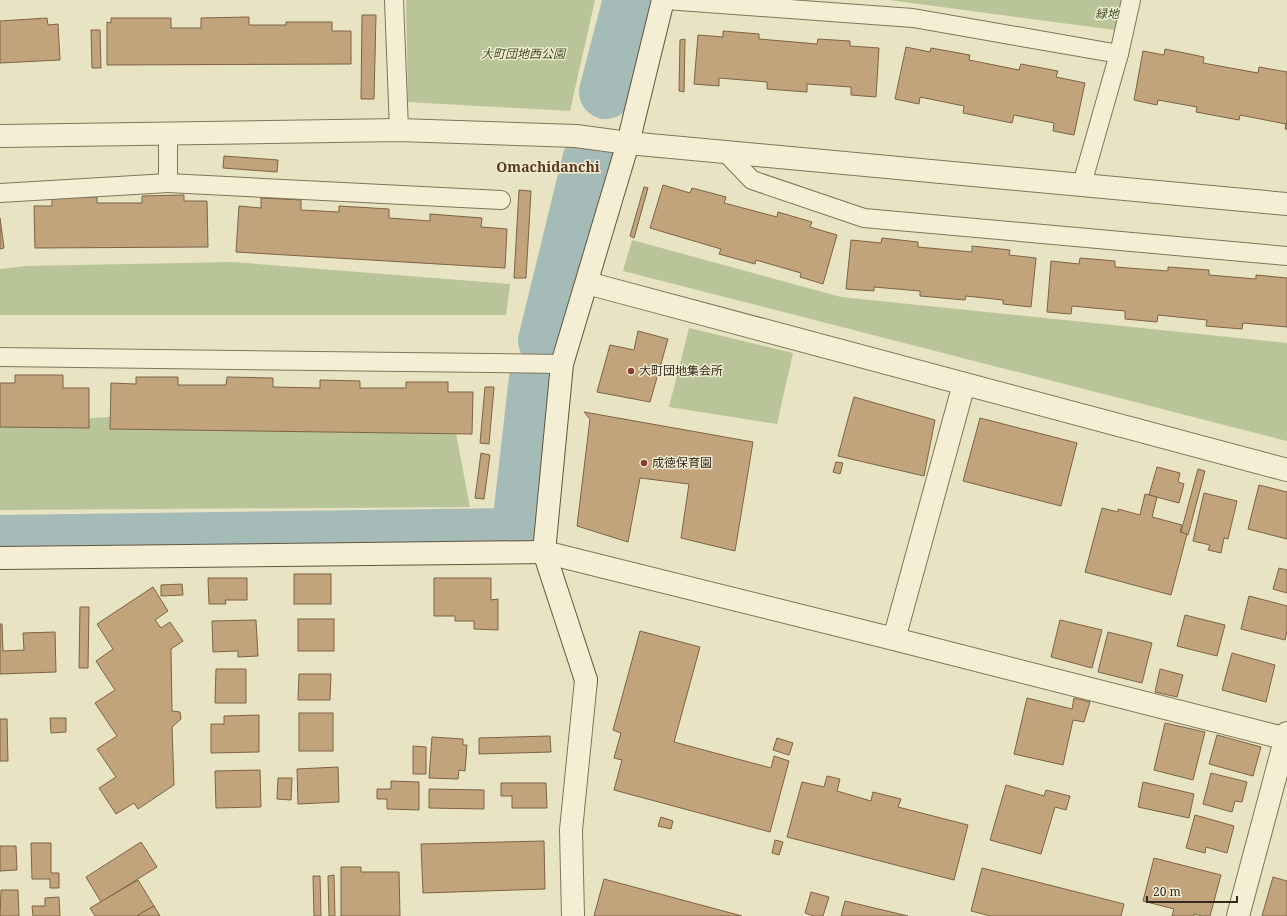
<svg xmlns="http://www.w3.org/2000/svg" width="1287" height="916" font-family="'Noto Serif','Noto Sans JP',serif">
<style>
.green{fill:#b9c598}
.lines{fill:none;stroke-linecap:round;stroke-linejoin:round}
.river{stroke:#a4bbb8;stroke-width:54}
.building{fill:#c2a47c;stroke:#7c6344}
.lane-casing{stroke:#80745b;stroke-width:20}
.street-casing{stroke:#80745b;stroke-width:24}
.secondary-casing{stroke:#62553f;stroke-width:24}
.lane{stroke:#f4efd4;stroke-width:18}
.street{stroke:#f4efd4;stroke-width:22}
.secondary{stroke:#f4efd4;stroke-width:22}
.poi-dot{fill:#883e32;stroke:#f1ecd1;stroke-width:1.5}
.labels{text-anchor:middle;stroke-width:3;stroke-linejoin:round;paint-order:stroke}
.park-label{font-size:12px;font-style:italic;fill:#3d4c27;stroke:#f1ecd1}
.poi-label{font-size:12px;fill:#322a1e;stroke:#f1ecd1;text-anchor:start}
.quarter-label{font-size:14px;font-weight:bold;fill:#593622;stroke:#f1ecd1}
</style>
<rect width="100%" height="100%" fill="#e8e3c2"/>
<g class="green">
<path d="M406 0H595L570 111 408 102Z"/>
<path d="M889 0H1125L1122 31Z"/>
<path d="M632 240 841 297 1287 343V441L623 271Z"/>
<path d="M233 262 510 284 506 315H0V269L26 266Z"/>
<path d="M689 328 793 353 777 424 669 407Z"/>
<path d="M448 392 470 507 0 510V425Z"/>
</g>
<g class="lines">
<g class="river">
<path d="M606 92 630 0"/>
<path d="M545 341 589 161"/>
<path d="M0 542 518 535 536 378"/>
</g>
</g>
<g class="building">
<path d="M362 15H376L374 99H361Z"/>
<path d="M249 17V25H286V22H332V31H351V64L107 65V22L111 23V18H171V28H201V18Z"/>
<path d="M47 18 48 25 58 24 60 60 0 63V21Z"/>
<path d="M91 30H100L101 68H92Z"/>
<path d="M723 31 759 34V39L817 44 818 39 850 41V46L879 48 876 97 851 95V87L807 84V92L767 89V82L719 78V86L694 84 698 35 723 37Z"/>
<path d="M685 39 684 92 679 91 680 40Z"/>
<path d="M906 47 930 52 931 48 970 55 969 60 1019 70 1021 64 1058 71 1056 77 1085 83 1074 135 1053 131 1054 123 1014 115 1012 123 963 113 964 106 920 97 919 104 895 99Z"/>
<path d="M1165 49 1204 57 1203 63 1258 73 1259 67 1287 72V129H1285L1286 124 1240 115 1239 120 1196 112 1197 107 1158 100 1157 105 1134 100 1143 51 1164 55Z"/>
<path d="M224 156 278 160 277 172 223 168Z"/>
<path d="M663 185 690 193 692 188 726 197 724 203 777 217 778 212 812 222 810 227 837 235 823 284 800 277 801 273 756 260 755 264 719 254 721 249 650 228Z"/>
<path d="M644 187 648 188 634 238 630 236Z"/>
<path d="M519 190 531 191 526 278H514Z"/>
<path d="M184 195V201H207L208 247 35 248 34 206H52V197H97V203H142V196Z"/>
<path d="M261 198 301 200V210L339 212V206L389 209V218L430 221V214L482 218 481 227 507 229 505 268 236 252 239 206 261 208Z"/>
<path d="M0 218 4 248 0 249Z"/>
<path d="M882 238 918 242V247L972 252V246L1010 250 1009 255 1036 258 1031 307 1003 304V300L966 296 965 300 920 296V291L874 287V291L846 289 851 240 881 243Z"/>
<path d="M1080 258 1115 261V267L1168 271V267L1209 270V275L1256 279V275L1287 278V327L1243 323 1242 329 1206 326 1207 320 1158 315 1157 322 1125 319V311L1072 306 1071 314 1047 312 1051 261 1079 264Z"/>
<path d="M638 331 668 339 650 402 597 392 610 345 634 350Z"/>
<path d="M15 375H63V388H89V428L0 427V383H15Z"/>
<path d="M136 377H178V385H226L227 377 273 378V387L320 388V380L360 381V388H406V382H448V392H473L472 434 110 429 111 383 136 384Z"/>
<path d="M485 387H494L489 444 480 443Z"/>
<path d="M854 397 935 420 924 476 838 456Z"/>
<path d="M584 412 753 442 735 551 681 538 689 484 640 478 628 542 577 526 590 419Z"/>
<path d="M980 418 1077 443 1061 506 963 481Z"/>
<path d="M481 453 490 455 484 499 475 498Z"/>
<path d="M836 462 843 463 840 474 833 472Z"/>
<path d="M1157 467 1180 473 1178 482 1184 484 1179 503 1149 495Z"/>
<path d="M1198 469 1205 471 1188 535 1181 532Z"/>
<path d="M1259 485 1287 492V539L1248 529Z"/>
<path d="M1204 493 1237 501 1228 539 1224 538 1221 553 1208 550 1210 545 1193 541Z"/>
<path d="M1145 494 1157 497 1152 517 1182 525 1180 532 1187 534 1171 595 1085 572 1102 508 1118 512V509L1140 515Z"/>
<path d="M1279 568 1287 570V593L1273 589Z"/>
<rect x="294" y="574" width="37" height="30"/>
<path d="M208 578H247V600H225L226 604H209Z"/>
<path d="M434 578H491V600L498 599V630L474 629V621H455V616H434Z"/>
<path d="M182 584 183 595 161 596V585Z"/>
<path d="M153 587 168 611 155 620 161 628 170 622 183 641 171 649 172 711 180 712 181 719 172 727 174 785 138 809 134 803 116 814 99 788 116 777 97 749 117 736 95 703 115 690 96 661 113 649 97 624Z"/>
<path d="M1249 596 1287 606V630L1285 640 1241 629Z"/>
<path d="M80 607H89L88 668H79Z"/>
<path d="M1185 615 1225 625 1217 656 1177 646Z"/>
<rect x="298" y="619" width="36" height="32"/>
<path d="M256 620 258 656 238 657V651L213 652 212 621Z"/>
<path d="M1060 620 1102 630 1092 668 1051 657Z"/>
<path d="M0 624H2L3 651 24 650 23 633 55 632 56 672 0 674Z"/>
<path d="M640 631 700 647 674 742 771 768 774 756 789 761 770 832 614 790 622 760 614 758 621 733 613 730Z"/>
<path d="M1108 632 1152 643 1142 683 1098 672Z"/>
<path d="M1232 653 1275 665 1266 702 1222 690Z"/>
<path d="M216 669H246V703H215Z"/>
<path d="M1160 669 1183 675 1177 697 1155 692Z"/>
<path d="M299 674H331L330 700H298Z"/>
<path d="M1027 698 1072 709 1074 698 1090 702 1084 722 1073 720 1063 765 1014 754Z"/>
<rect x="299" y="713" width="34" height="38"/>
<path d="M259 715V752L211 753V724H224V716Z"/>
<path d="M50 718H66V732L51 733Z"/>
<path d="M0 719H7L8 761H0Z"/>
<path d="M1165 723 1205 732 1193 780 1154 770Z"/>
<path d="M1217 735 1261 747 1253 776 1209 764Z"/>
<path d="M550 736 551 752 479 754V738Z"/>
<path d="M432 737 463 739V745H467L465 771 459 770 458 779 429 778Z"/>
<path d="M777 738 793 743 789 755 773 750Z"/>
<path d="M413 746 426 747V774H413Z"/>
<path d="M338 767 339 802 298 804 297 769Z"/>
<path d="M260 770 261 807 216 808 215 771Z"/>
<path d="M1211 773 1247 782 1242 802 1235 801 1232 812 1203 804Z"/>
<path d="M827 776 840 779 837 791 871 801 873 792 901 799 898 807 968 825 954 880 787 837 802 782 824 787Z"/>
<path d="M278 778H292L291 800 277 799Z"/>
<path d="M391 781 419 782V810L387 809V799H377V789H391Z"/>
<path d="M1143 782 1194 794 1189 818 1138 807Z"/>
<path d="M501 783H546L547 808H512V796H501Z"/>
<path d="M1006 785 1044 796 1046 790 1070 796 1066 810 1055 807 1041 854 990 840Z"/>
<path d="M429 789 484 790V809L429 808Z"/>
<path d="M1195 815 1234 826 1227 853 1206 847 1205 853 1186 848Z"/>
<path d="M661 817 673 821 671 829 658 826Z"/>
<path d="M775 840 783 842 779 855 772 853Z"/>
<path d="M544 841 545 889 423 893 421 844Z"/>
<path d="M141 842 157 867 101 902 86 877Z"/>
<path d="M31 843H51V873H59V888H50V879H32Z"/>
<path d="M0 846H16L17 870 0 871Z"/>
<path d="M1154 858 1221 875 1210 916H1202L1194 914V916H1172L1174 909 1143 901Z"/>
<path d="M341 867H361V872H399L400 916H341Z"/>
<path d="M982 868 1124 904 1121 916H991L971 911Z"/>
<path d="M334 875 335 916H329L328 876Z"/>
<path d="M313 876H320L321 916H314Z"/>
<path d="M1273 877 1287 881V916H1262Z"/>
<path d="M604 879 742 916H594Z"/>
<path d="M138 880 154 906 137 916H95L90 908Z"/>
<path d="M1 890H18L19 916H0Z"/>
<path d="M811 892 829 897 823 916H814L805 913Z"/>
<path d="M59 897 60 916H33L32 906H45V898Z"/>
<path d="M845 901 908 916H841Z"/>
<path d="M154 906 160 916H137L143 912Z"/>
</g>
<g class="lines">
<g class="lane-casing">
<g id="lane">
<path d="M394 0 399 130"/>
<path d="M666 0 913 18 1119 54"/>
<path d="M168 133V183L501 200"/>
<path d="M724 151 752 180 864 218 1287 256"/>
<path d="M1082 184 1119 54 1131 0"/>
<path d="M0 193 168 183"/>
<path d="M0 357 562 364"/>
</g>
</g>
<g class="street-casing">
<g id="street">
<path d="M0 136 399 130 576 136 628 143 1287 204"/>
<path d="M587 283 1287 470"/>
<path d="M544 552 894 639 1287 739"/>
<path d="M894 639 964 384"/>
<path d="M573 916 571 830 586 680"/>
<path d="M1238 916 1287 733"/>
</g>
</g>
<g class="secondary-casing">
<g id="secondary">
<path d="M0 558 544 552"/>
<path d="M586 680 544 552 562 364 628 143 663 0"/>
</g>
</g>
<use href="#lane" class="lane"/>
<use href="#street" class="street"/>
<use href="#secondary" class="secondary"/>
</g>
<g class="poi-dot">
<circle cx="631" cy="371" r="4"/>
<circle cx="644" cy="463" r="4"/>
</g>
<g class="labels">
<g class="park-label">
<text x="1107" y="18">緑地</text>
<text x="523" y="58">大町団地西公園</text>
</g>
<g class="poi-label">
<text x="639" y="375">大町団地集会所</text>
<text x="652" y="467">成徳保育園</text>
</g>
<g class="quarter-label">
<text x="548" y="172">Omachidanchi</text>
</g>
</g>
<path d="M1147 896v6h90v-6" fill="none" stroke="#322a1e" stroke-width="2"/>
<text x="1153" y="896" font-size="12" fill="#322a1e" stroke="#f1ecd1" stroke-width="3" paint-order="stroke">20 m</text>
</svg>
